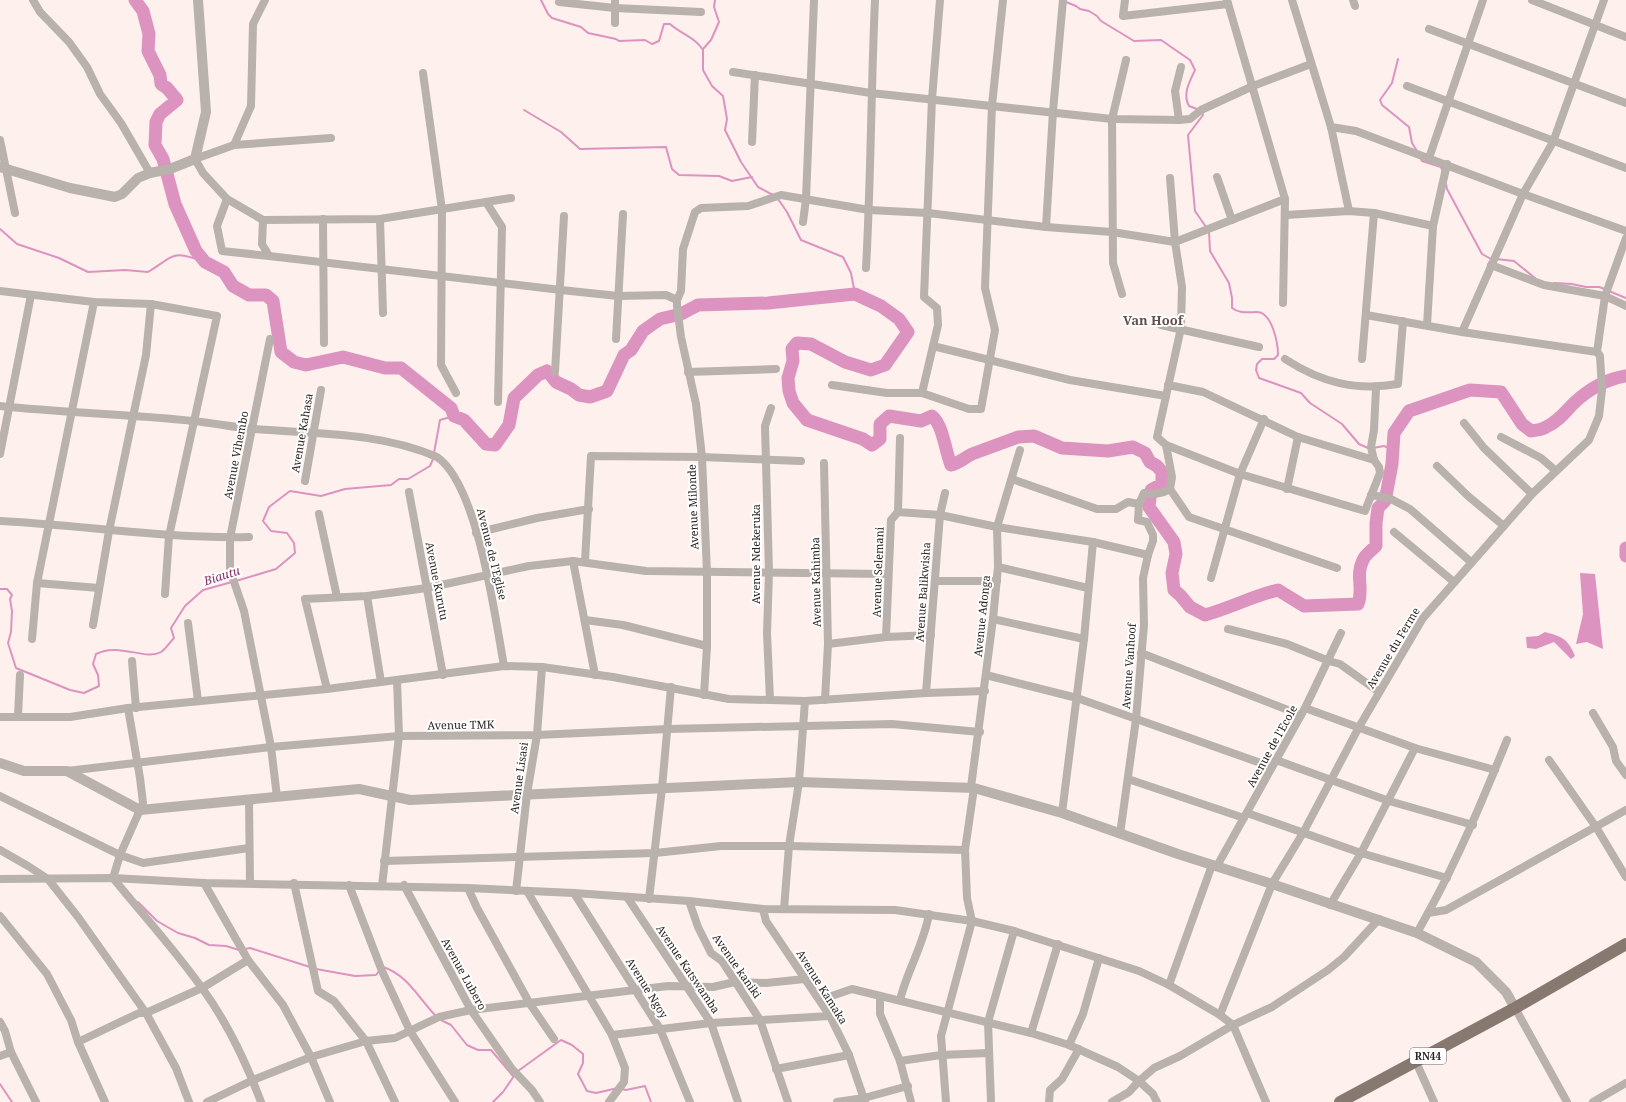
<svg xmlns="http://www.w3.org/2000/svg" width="1626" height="1102" font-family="'Noto Serif',serif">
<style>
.water{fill:#dd93c0}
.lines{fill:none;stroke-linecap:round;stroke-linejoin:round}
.stream{stroke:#dd93c0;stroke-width:2}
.river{stroke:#dd93c0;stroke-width:13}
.minor{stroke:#b9b1ab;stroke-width:8}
.tertiary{stroke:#b9b1ab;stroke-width:10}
.primary{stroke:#87796f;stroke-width:12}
.labels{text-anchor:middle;stroke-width:4;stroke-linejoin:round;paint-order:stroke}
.shield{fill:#fff;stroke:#6b6664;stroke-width:1}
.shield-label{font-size:10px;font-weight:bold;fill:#2c2422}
.street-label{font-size:11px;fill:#2c2422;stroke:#fff}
.water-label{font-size:12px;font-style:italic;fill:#862f6a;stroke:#fff}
.quarter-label{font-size:13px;font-weight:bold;fill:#624f4b;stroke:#fff}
</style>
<rect width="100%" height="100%" fill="#fef0ed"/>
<g class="water">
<path d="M1580 573 1595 574 1603 649 1587 642 1576 644 1583 614Z"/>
<path d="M1545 632C1563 637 1568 639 1575 656L1571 659 1554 642 1536 649 1527 648 1526 637 1538 636Z"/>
</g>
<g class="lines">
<g class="stream">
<path d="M541 0 548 14 552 18 581 27 588 33 616 39 619 41 645 40 652 44 659 41 664 24H670C681 34 695 37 703 50V70L712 86 723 96 727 119 725 130 741 162 758 187 773 195"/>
<path d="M1066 2 1076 6 1080 9 1089 11 1097 16 1101 21 1134 41 1161 40 1190 60 1195 70C1190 81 1182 94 1189 106L1197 109"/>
<path d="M703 49 711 40 719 22 714 7 715 0"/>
<path d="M1398 59 1392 83 1380 100 1382 105 1409 127 1412 143 1417 151"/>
<path d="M524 110 561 132 580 149 666 147 672 169 679 175 719 176 732 181 752 177"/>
<path d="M1202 112 1203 115 1188 135 1195 211 1206 227"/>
<path d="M1421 159 1422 161 1441 167 1442 170"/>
<path d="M1446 184 1447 189 1482 254 1491 259"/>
<path d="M778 199 787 212 801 240 843 257 851 273 855 294"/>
<path d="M0 229 17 244 59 258 88 272 125 270 148 272C175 256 171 249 205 262"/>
<path d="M1209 232 1210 251 1229 283 1232 298V308C1240 314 1248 312 1257 312 1272 312 1278 343 1278 355L1274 359H1262L1257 364 1256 370 1259 378 1301 393 1310 403 1342 424 1359 444 1368 448"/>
<path d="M1496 259 1514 261 1535 278"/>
<path d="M1554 283 1572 284 1586 287H1599L1605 289"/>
<path d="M1609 291 1626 298"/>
<path d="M1373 448 1384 446 1393 450"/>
<path d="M434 453 440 420 454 416"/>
<path d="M236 581 276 569 295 553 294 543 287 533 271 531 263 521 269 507 290 491 321 496 345 489 391 485 399 479H408L430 466 433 459"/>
<path d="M0 589H7L12 595 10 599 12 611 11 632 8 643 16 668 70 690 84 693 99 686 98 675 93 664 96 654C119 642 145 661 161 652 166 649 170 642 174 638L171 628 185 606 203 590 232 582"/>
<path d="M138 902 157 921 178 933 195 938 209 945 226 946 239 950"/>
<path d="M245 949 250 948 310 967"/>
<path d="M383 967C408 975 419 999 436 1016"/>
<path d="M316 969 355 976 376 975 379 971"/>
<path d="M439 1019 451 1025 467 1045 478 1050H491L513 1076"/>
<path d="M518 1071 561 1040 572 1045 583 1054V1063L578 1074 587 1091 596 1093 618 1088"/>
<path d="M0 1084 12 1102"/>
<path d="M622 1089 626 1090 645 1086 651 1102"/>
<path d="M493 1102 503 1092 514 1076"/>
</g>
<g class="river">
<path d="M135 0 143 11 149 34 148 51 160 75 161 84 167 88 177 100 160 114 156 122 155 145 163 159 175 204 196 251 205 262 224 272 233 286 249 295H266L273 301 281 352 294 362 306 365 343 357 385 368H401L451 408 454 416 464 420 486 444 495 445 509 425 514 398 538 375 547 371 556 382 571 389 579 395 590 397 607 391 624 355 631 350 643 331 660 319 681 314 698 305 768 303 855 294 881 306 899 319 908 332 885 365 871 370 845 362 811 344 797 343 792 349 793 361 788 378 789 391 793 403 807 420 863 439 872 445 880 439V424L889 416 921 421 932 416C943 425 945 450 951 465 959 463 964 458 972 454L1018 437 1034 436 1062 448 1108 451 1133 447 1145 453 1150 462 1157 466 1162 472V484L1151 490 1149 507 1174 542 1176 554 1172 573 1174 590 1180 595 1190 607 1205 615C1230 608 1253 596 1278 590L1304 606 1358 604C1364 588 1355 576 1363 560 1365 555 1372 550 1376 546V523L1378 508 1385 501 1392 464 1394 433 1409 411 1470 390 1501 392 1522 424 1531 431C1536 430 1542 430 1546 427 1558 422 1566 411 1574 403 1588 390 1607 379 1626 376"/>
<path d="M1626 548V556"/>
</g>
<g class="minor">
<path d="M33 0 40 12 69 42 87 67 100 94 121 123 150 173"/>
<path d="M265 0 253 24 251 106 234 145 195 159 203 173 227 199 263 220 262 244 269 256 561 290 618 296 666 295 677 300"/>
<path d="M560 0 559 2 615 8 701 12"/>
<path d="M615 0V23"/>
<path d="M1125 0 1123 16 1228 4"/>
<path d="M1227 0 1285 199 1283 303"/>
<path d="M1292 0 1331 127 1349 211"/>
<path d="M1353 0 1355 6"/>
<path d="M1532 0 1626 37"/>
<path d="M1429 29 1626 103"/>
<path d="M733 72 871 93 1112 119 1179 120 1190 119 1201 110 1253 86 1311 64"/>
<path d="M423 73 442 210 441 365 456 393"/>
<path d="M1407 86 1626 168"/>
<path d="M1179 120 1175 91 1181 67"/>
<path d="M1331 127 1356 131 1523 194 1626 231"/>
<path d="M0 140 15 213"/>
<path d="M752 142 755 75"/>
<path d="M234 145 331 138"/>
<path d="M1429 158 1483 0"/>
<path d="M1217 177 1232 220"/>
<path d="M227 199 217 226 222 251 269 256"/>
<path d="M486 202 502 227 498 402"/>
<path d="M1286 215 1349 211 1374 213 1433 226"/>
<path d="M323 219 324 343"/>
<path d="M380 219 383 313"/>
<path d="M263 220 380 219 511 198"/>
<path d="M803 222 806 199 814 0"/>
<path d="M1046 227 1053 111 1063 0"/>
<path d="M1491 265 1544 285 1605 296 1626 306"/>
<path d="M866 268C871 179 871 89 875 0"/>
<path d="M0 291 94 302 151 304 217 316 169 536 165 594"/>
<path d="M1122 294 1113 263 1112 119 1126 60"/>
<path d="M1161 325 1259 347"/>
<path d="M1427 325 1433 226 1447 164"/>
<path d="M1462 332 1523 194 1553 142 1604 0"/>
<path d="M270 339 230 538V570L244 611 271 747 277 797"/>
<path d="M616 339 623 214"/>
<path d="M933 346 1070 380 1166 396"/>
<path d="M1597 352 1605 296 1626 238"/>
<path d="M1285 359C1322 383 1356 391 1398 384L1403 321"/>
<path d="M1362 359 1374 213"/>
<path d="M555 372 564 216"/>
<path d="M688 372 776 369"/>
<path d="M832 385 887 393H922L969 409H981L995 330 985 288 992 105 1003 0"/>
<path d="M1168 385 1203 392 1298 437 1374 460"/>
<path d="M922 393 938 325 937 308 924 297 932 99 940 0"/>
<path d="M0 406C64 413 129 414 193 421 213 423 233 427 253 429 315 434 380 432 437 457 478 485 495 617 504 666"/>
<path d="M1464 423 1484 448 1532 494"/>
<path d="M1501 437 1541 458 1556 471"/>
<path d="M900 438 898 512 940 515 997 527 1093 542 1148 555"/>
<path d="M1166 445 1240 474 1365 511 1380 473 1379 467 1374 460 1371 447 1374 430 1376 388"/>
<path d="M0 454 31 295"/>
<path d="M824 463 828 644 825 700"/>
<path d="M1437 466 1468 496 1504 526"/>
<path d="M1012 479 1097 509H1116L1128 502 1139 504"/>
<path d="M305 481 321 390"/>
<path d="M1170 489 1189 517 1337 568"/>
<path d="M1287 489 1298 437"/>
<path d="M409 492 443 675"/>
<path d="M1371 495 1389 498 1410 509 1471 562"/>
<path d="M319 514 337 597"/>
<path d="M0 521C83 525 165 539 249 537"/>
<path d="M1394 532 1454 582"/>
<path d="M476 533 537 518 589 509"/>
<path d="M573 561 595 675"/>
<path d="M585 561 591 456 702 457 801 461"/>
<path d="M998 567 1088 588"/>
<path d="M1211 578 1240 474 1264 419"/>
<path d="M936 581H997"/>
<path d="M37 583 99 588"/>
<path d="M367 596 381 682"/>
<path d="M993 619 1084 639"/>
<path d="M585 620 623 625 707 646"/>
<path d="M188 623 198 701"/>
<path d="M93 625 109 531 146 355 151 304"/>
<path d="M1228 629 1287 644 1329 661 1340 664 1379 692"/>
<path d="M886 637 891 520 898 512"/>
<path d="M32 639 37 583 94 302"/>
<path d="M828 644 886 637 931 635"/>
<path d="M1141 653 1301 715"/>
<path d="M132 661 136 708"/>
<path d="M986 675 1077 698 1272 767"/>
<path d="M327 689 305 599 367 596 427 588 529 566 573 561 646 571 888 574"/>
<path d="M926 693 940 515 945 493"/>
<path d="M704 695 707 646V572L702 457 696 404 681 337 677 306V300L681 291 683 249 695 212 701 208 748 206 781 195 869 210 928 213 1046 227 1112 232 1175 242 1285 199"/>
<path d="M770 700 767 633 769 572 765 426 771 408"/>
<path d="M1305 708 1415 748 1495 770"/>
<path d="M1593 713 1613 747 1616 761 1626 775"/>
<path d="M18 716 20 675"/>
<path d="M0 717H70L128 708 327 689 504 666 542 667 613 677 729 699 805 701 926 693 985 691"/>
<path d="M1276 760 1389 801 1473 825"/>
<path d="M1549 760 1596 827 1626 877"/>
<path d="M67 771 271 747 399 736 537 735 668 729 892 724 980 732"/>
<path d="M1128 779 1244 818"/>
<path d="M971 787 993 619 998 567 997 527 1020 450"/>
<path d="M0 796 120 855 143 863 249 848"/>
<path d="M249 800 250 883"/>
<path d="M1062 813 1084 639 1093 542"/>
<path d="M1247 813 1361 853 1447 878"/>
<path d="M1120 834 1136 719 1144 625 1143 578 1148 555 1153 541V535L1147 522 1138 520 1139 504 1144 493C1154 494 1160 495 1170 489L1172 477 1166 445 1157 437 1181 328 1182 287 1175 242 1170 178"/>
<path d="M0 850 28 866 48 879 78 917 146 1013 176 1068 189 1102"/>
<path d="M384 861 655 853 721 846H789L965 850"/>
<path d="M1217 866 1305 708 1341 633"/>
<path d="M113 878C143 915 175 950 202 988 227 1022 246 1062 261 1102"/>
<path d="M113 878 120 855 143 803 140 778 128 708"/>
<path d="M0 879 113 878 204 883 468 888 574 893 689 901 763 909 895 910 972 921 1014 931 1139 971 1169 985 1220 1015 1233 1025 1266 1102"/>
<path d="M204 883 248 960 283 1005 311 1057 330 1102"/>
<path d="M294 883 318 991 334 1001 366 1041 395 1102"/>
<path d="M349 885 382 971 410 1031 455 1102"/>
<path d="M404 885 471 1010 512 1069 532 1090 540 1102"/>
<path d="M382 886 399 736 397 680"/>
<path d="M468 888 477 908 530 1004 554 1039"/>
<path d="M516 891 527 794 537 735 542 667"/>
<path d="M527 891 612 1035 625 1068 624 1082 609 1102"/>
<path d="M574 893 660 1029 690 1102"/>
<path d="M627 897 711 1023 738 1102"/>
<path d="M649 899 662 788 671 687"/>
<path d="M689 901 698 927 711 953 722 961 760 1020 788 1102"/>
<path d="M1330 905 1361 853 1415 748"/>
<path d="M763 909 766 921 830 1016 849 1055 865 1102"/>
<path d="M784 909 789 846 799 782 805 701"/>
<path d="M1428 913C1459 857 1483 799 1507 740"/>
<path d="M0 916 47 974 71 1020 78 1042 105 1102"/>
<path d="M1417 933 1428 913 1446 910 1626 810"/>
<path d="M1169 985 1212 865"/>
<path d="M880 997V1014L900 1061 911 1102"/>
<path d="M820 1000 852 989 1031 1033 1069 1045 1118 1067 1139 1081 1153 1094 1157 1102"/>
<path d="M900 1000C907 971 924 944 929 914"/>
<path d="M1515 1008 1567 1102"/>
<path d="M1220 1015 1272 884 1303 833 1359 727 1423 618 1532 494 1589 440 1599 416 1602 390 1600 356 1597 352 1462 332 1366 315"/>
<path d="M0 1022 5 1031 11 1052 36 1102"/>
<path d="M1031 1033 1058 944"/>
<path d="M612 1035 711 1023 830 1016"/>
<path d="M78 1042 139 1013H146L202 988 248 960"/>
<path d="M1069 1045 1083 1014 1099 958"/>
<path d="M0 1056 11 1052"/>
<path d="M900 1061 941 1055 988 1053"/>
<path d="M1416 1062 1434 1102"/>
<path d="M776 1069 849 1055"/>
<path d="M207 1102 253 1080 311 1057 366 1041 395 1038 439 1017 471 1010 668 986 713 987 735 982 766 983 805 979"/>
<path d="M837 1102 864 1098 908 1086"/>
<path d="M946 1102 941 1036 972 921 967 898 965 850 974 788"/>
<path d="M991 1102 988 1022 1014 931"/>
<path d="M1049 1102 1050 1090 1062 1079 1079 1049"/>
<path d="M1112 1102 1129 1092 1139 1081 1154 1068 1180 1056 1233 1025 1272 1007 1328 970 1344 957 1379 919"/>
<path d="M1593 1102 1626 1083"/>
</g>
<g class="tertiary">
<path d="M0 167 70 188 115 197 122 194 138 178 150 173 170 169 195 159 206 112 198 0"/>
<path d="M0 763 24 771H67L140 810 359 789 410 800 799 782 974 788 1062 813 1178 854 1272 884 1417 933 1476 962 1506 992 1515 1008"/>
</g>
<path class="primary" d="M1340 1102 1515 1008 1626 944"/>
</g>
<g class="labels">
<rect class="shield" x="1410" y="1048" width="36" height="16" rx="3"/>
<g class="shield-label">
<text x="1428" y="1060">RN44</text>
</g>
<g class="street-label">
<text transform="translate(302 433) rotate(-80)" y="4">Avenue Kahasa</text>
<text transform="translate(236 455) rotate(-79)" y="4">Avenue Vihembo</text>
<text transform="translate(693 507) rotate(-92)" y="4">Avenue Milonde</text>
<text transform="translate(492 554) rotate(76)" y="4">Avenue de l'Eglise</text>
<text transform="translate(756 554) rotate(-90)" y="4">Avenue Ndekeruka</text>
<text transform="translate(878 572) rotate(-88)" y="4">Avenue Selemani</text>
<text transform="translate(437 581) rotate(79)" y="4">Avenue Kurutu</text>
<text transform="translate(816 582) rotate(-91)" y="4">Avenue Kahimba</text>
<text transform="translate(923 592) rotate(-86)" y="4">Avenue Balikwisha</text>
<text transform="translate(982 616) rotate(-84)" y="4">Avenue Adonga</text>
<text transform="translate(1393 648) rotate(-59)" y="4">Avenue du Ferme</text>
<text transform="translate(1129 666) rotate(-86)" y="4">Avenue Vanhoof</text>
<text transform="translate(461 725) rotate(-1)" y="4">Avenue TMK</text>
<text transform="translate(1272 746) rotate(-61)" y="4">Avenue de l'Ecole</text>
<text transform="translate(519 778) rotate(-82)" y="4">Avenue Lisasi</text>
<text transform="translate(737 966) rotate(55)" y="4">Avenue kaniki</text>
<text transform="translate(688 969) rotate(56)" y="4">Avenue Katswamba</text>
<text transform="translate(464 974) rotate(61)" y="4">Avenue Lubero</text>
<text transform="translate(822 987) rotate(58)" y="4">Avenue Kamaka</text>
<text transform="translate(647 988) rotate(58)" y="4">Avenue Ngoy</text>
</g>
<g class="water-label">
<text transform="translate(222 576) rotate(-18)" y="4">Biautu</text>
</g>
<g class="quarter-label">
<text x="1153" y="325">Van Hoof</text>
</g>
</g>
</svg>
